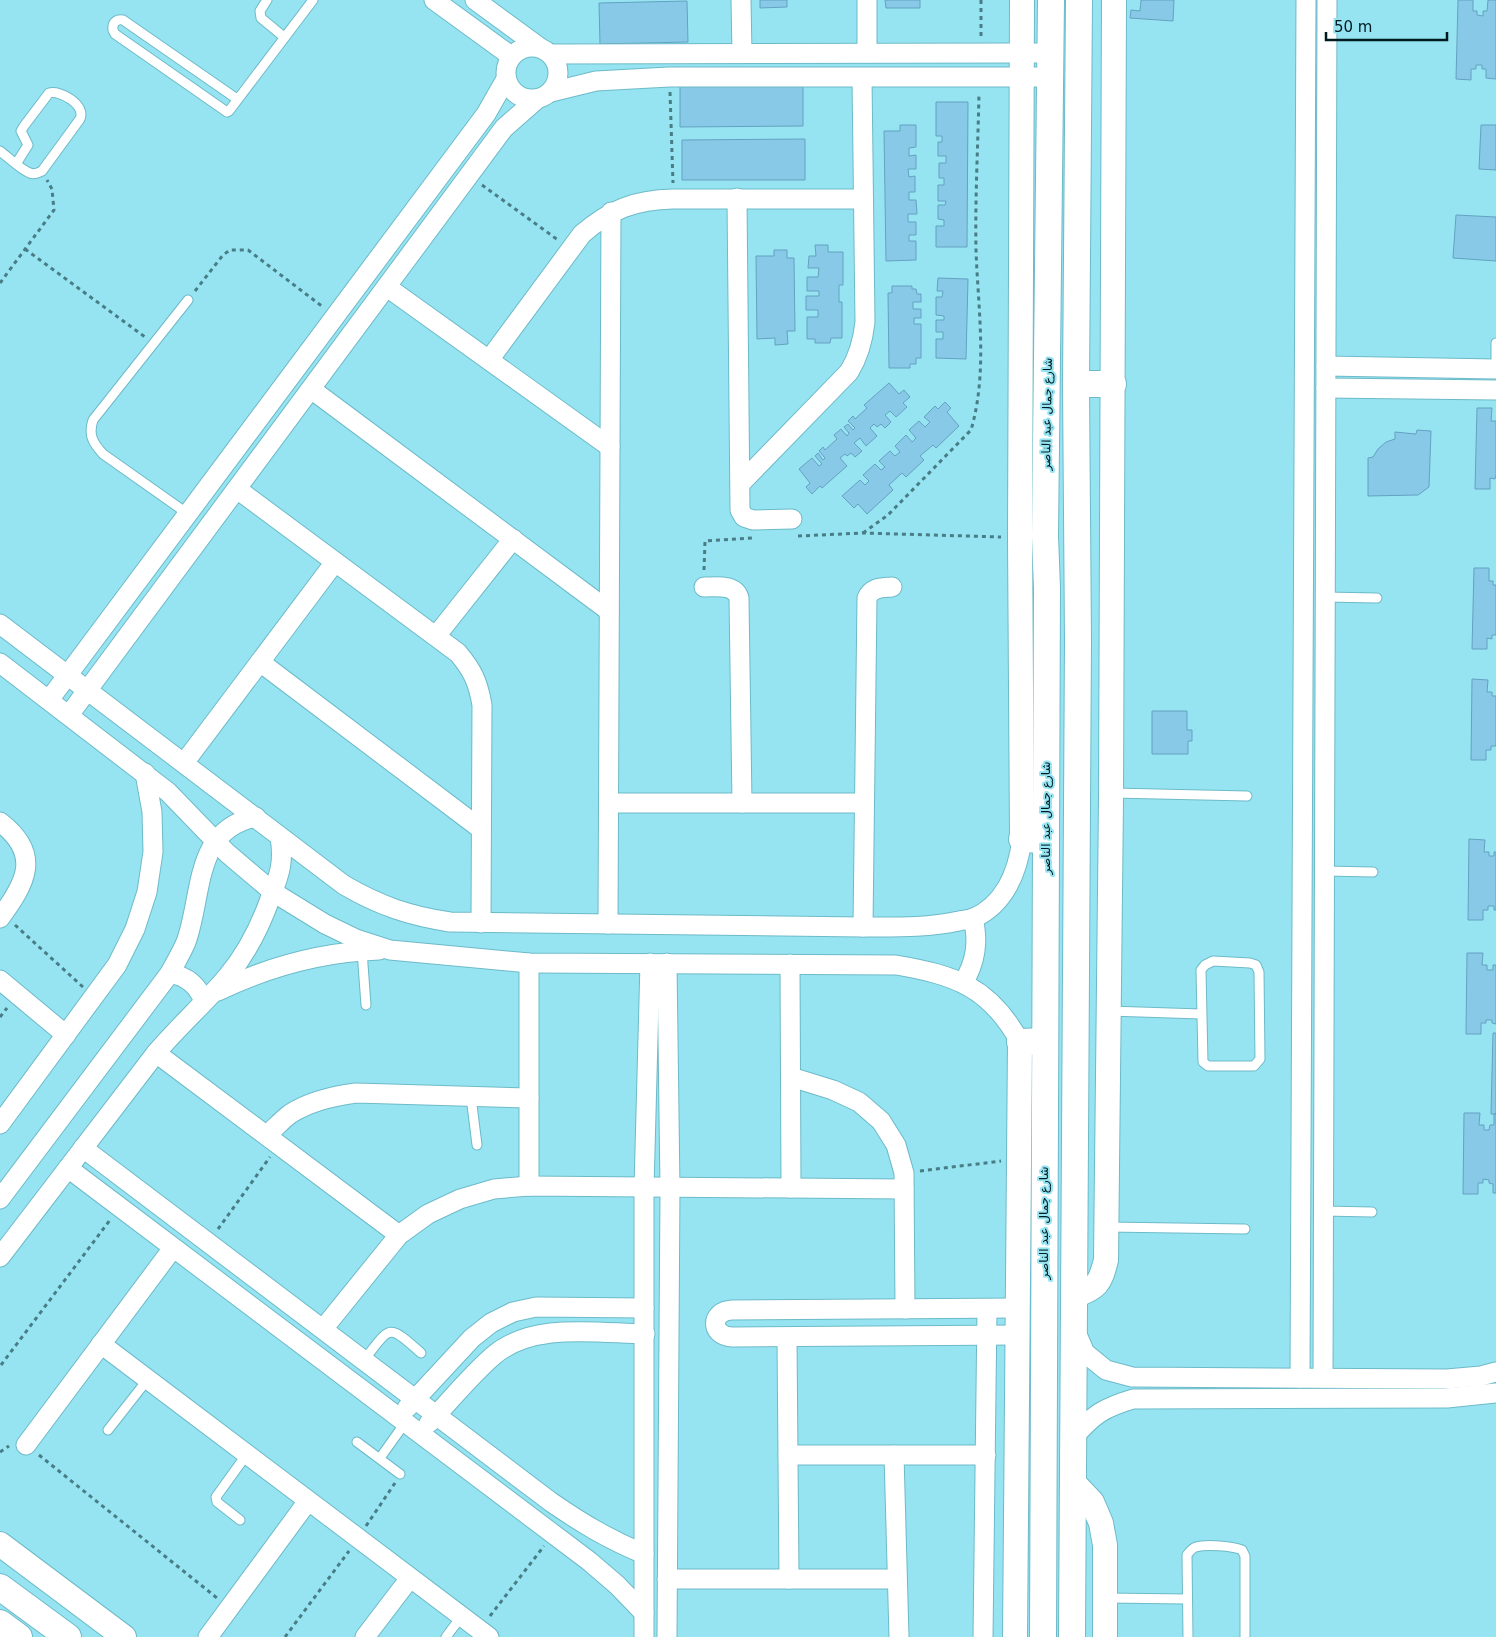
<svg xmlns="http://www.w3.org/2000/svg" width="1496" height="1637" font-family="'DejaVu Sans',Vazirmatn,sans-serif">
<style>
.building{fill:#89c9e8;stroke:#63a2c0}
.lines{fill:none;stroke-linecap:round;stroke-linejoin:round}
.service-casing{stroke:#6dbac8;stroke-width:11}
.minor-casing{stroke:#6dbac8;stroke-width:21}
.tertiary-casing{stroke:#6dbac8;stroke-width:26}
.secondary-casing{stroke:#6dbac8;stroke-width:28}
.path{stroke:#497d86;stroke-width:3;stroke-dasharray:4 4;stroke-linecap:butt}
.service{stroke:#fff;stroke-width:9}
.minor{stroke:#fff;stroke-width:19}
.tertiary{stroke:#fff;stroke-width:24}
.secondary{stroke:#fff;stroke-width:26}
.labels{text-anchor:middle;stroke-width:4;stroke-linejoin:round;paint-order:stroke}
.street-label{font-size:12px;fill:#001b20;stroke:#96e4f2}
</style>
<rect width="100%" height="100%" fill="#96e4f2"/>
<g class="building">
<path d="M760 0H787V7L760 8Z"/>
<path d="M885 0H920V8H886Z"/>
<path d="M1141 0H1174L1173 21 1130 18 1131 10 1140 11Z"/>
<path d="M1458 0H1473V11H1477V15L1483 16V11H1487L1488 0H1496V79L1486 78V69H1482V65H1476V69H1471V80L1456 79Z"/>
<path d="M687 1 688 42 600 44 599 3Z"/>
<path d="M680 86H803V126L680 127Z"/>
<path d="M936 102H968L967 247H936V226H944V220L938 219V205H945L946 201H938V185H944V178H939V163H946V156H938V142H942V136H936Z"/>
<path d="M900 125H916V147L909 148V156L916 155V169H908L909 177 915 176V192H909V200H916L917 214H908V222H916V235H909V241H916V260L886 261 884 131H900Z"/>
<path d="M1481 125H1496V170L1479 169Z"/>
<path d="M805 139V180H682V140Z"/>
<path d="M1456 215 1496 217V261L1453 258Z"/>
<path d="M815 245H828V252H843V285H839V302H842V338H831L830 343H815V339H807V317H818V310H806V296H819V291H807V277H818L819 268H808L809 256H816Z"/>
<path d="M774 250H787V258H794L795 331H787L788 344 775 345V338L757 339 756 256H774Z"/>
<path d="M938 278 968 279 966 359 936 358V339H943V332H936V320H944V316L936 315V297H942L943 291H937Z"/>
<path d="M892 286H912V289H916L917 294H921V302H913V309H921V318H914V324H921V358H916V364H910V368H889L888 293H892Z"/>
<path d="M889 383 899 394 904 390 910 397 903 403 907 407 896 417 890 411 885 415 891 422 885 428 881 424 877 427 874 424 870 428 877 436 866 446 860 438 854 443 862 451 855 457 851 453 847 456 845 454 840 458 847 466 822 488 820 486 812 494 806 487 810 483 799 469 812 458 819 466 822 464 815 456 818 453 823 460 825 458 819 451 823 447 825 450 837 439 834 435 841 429 847 436 849 433 844 427 848 424 853 430 855 428 848 421 853 416 855 419 867 408 864 405Z"/>
<path d="M945 402 951 408 947 412 959 426 936 448 933 445 920 456 924 460 906 477 902 473 889 485 893 490 867 514 858 504 854 508 842 496 860 480 865 485 869 481 863 475 875 464 881 470 885 467 879 461 890 451 895 456 900 452 895 446 906 435 912 442 916 438 909 430 919 421 925 427 930 422 924 417 935 406 938 409Z"/>
<path d="M1477 408H1492L1491 421H1496V475L1495 479 1490 478V489H1475Z"/>
<path d="M1417 430 1431 431 1429 487 1418 495 1368 496V458L1373 457 1378 449 1386 442 1395 439V432L1416 434Z"/>
<path d="M1474 568H1489V581H1493V585H1496V635H1492V639L1487 638V649H1472Z"/>
<path d="M1472 679 1488 680 1487 692H1492V696H1496V746H1491V750H1486V760H1471Z"/>
<path d="M1152 711H1187V730H1192V741H1188V754H1152Z"/>
<path d="M1469 839 1485 840 1484 852H1489V856H1494V852H1496V910H1494V906H1488V910H1483V920H1468Z"/>
<path d="M1467 953H1483L1482 965H1487V970H1493V965H1496V1024L1492 1023V1020H1486V1023H1481V1034H1466Z"/>
<path d="M1493 1033H1496V1114H1491Z"/>
<path d="M1464 1113H1480L1479 1125H1484V1130H1489L1490 1125H1494V1114H1496V1193H1493V1184L1489 1183V1180L1483 1179V1183H1478V1194H1463Z"/>
</g>
<g class="lines">
<g class="service-casing">
<g id="service">
<path d="M267 0 260 11 261 18 284 37"/>
<path d="M237 99 123 20C116 19 112 23 113 30L115 34 227 112 229 111 313 0"/>
<path d="M0 151C8 157 21 170 30 173 34 175 38 173 42 171L80 119C86 105 61 90 49 93L24 126 21 131 28 145 16 164"/>
<path d="M188 300 93 420C88 435 93 443 103 454L188 514"/>
<path d="M1496 369V343"/>
<path d="M1325 597 1377 598"/>
<path d="M1113 793 1247 796"/>
<path d="M1325 871 1373 872"/>
<path d="M362 951 366 1005"/>
<path d="M1213 961 1250 963 1256 965 1259 972 1260 1059 1254 1066H1208L1203 1062 1201 970 1205 965Z"/>
<path d="M1109 1011 1201 1014"/>
<path d="M471 1097 477 1145"/>
<path d="M1324 1211 1372 1212"/>
<path d="M1107 1227 1245 1229"/>
<path d="M364 1360C391 1326 387 1323 421 1353"/>
<path d="M108 1430 148 1379"/>
<path d="M357 1442 400 1474"/>
<path d="M380 1458 405 1423"/>
<path d="M240 1520 217 1502 216 1497 247 1454"/>
<path d="M1105 1598 1187 1599"/>
<path d="M446 1637 461 1617"/>
<path d="M1188 1637 1187 1555C1190 1551 1192 1548 1196 1547 1206 1544 1233 1546 1242 1550L1245 1556V1637"/>
</g>
</g>
<g class="minor-casing">
<g id="minor">
<path d="M434 0 511 56"/>
<path d="M475 0 539 47"/>
<path d="M741 0 742 53"/>
<path d="M867 0V53"/>
<circle cx="532" cy="73" r="26"/>
<path d="M551 54 1051 53"/>
<path d="M551 92 596 81 669 77H1050"/>
<path d="M737 198 740 510 744 517 753 520 792 519"/>
<path d="M387 287 610 447"/>
<path d="M489 360 582 234C611 209 635 200 673 199H863"/>
<path d="M1326 366 1496 369"/>
<path d="M1326 388 1496 390"/>
<path d="M311 389 609 611"/>
<path d="M740 484 849 372C859 356 863 341 865 322L862 78"/>
<path d="M237 489 458 653C473 671 478 682 482 705L481 923"/>
<path d="M704 587C716 587 735 584 739 598L742 803"/>
<path d="M0 624 344 885C380 906 410 916 450 922L863 927C895 927 927 928 959 921 963 920 969 920 974 918 1005 904 1018 871 1022 839"/>
<path d="M436 636 513 539"/>
<path d="M260 662 481 829"/>
<path d="M0 663 168 792 227 853 273 892 325 924 356 939 390 950 529 963 896 965C955 975 990 987 1020 1042"/>
<path d="M49 700 486 114 506 79"/>
<path d="M69 715 504 128 537 99"/>
<path d="M184 763 335 562"/>
<path d="M609 803H864"/>
<path d="M0 822C42 854 26 883 0 918"/>
<path d="M608 924 611 212"/>
<path d="M863 927 867 598C872 587 881 588 892 587"/>
<path d="M529 963V1186"/>
<path d="M790 964 791 1188"/>
<path d="M170 973C188 977 197 985 204 1001"/>
<path d="M0 980 66 1035"/>
<path d="M963 983C976 962 979 942 973 918"/>
<path d="M218 991C270 966 322 952 379 950"/>
<path d="M156 1053 399 1235"/>
<path d="M791 1077 833 1090 859 1102 881 1121 896 1145 904 1173 905 1309"/>
<path d="M0 1124 117 965 135 929 147 892 153 852 152 812 145 773"/>
<path d="M267 1135C274 1129 282 1120 290 1114 310 1101 333 1096 356 1093L529 1098"/>
<path d="M83 1148 551 1502C583 1524 608 1539 644 1554"/>
<path d="M68 1168 589 1561 617 1585 644 1613"/>
<path d="M0 1199 170 973C175 963 182 952 186 942 203 896 193 829 256 817"/>
<path d="M0 1257 156 1053C179 1026 205 1003 227 977 247 953 261 925 271 896 280 874 284 861 280 837"/>
<path d="M323 1329 399 1235 428 1214 460 1199 494 1189 529 1186 904 1189"/>
<path d="M1076 1332 1085 1353 1106 1370 1132 1377 1447 1379 1481 1376 1496 1372"/>
<path d="M1016 1335 732 1337C710 1336 710 1311 732 1310L1017 1308"/>
<path d="M787 1337 789 1579"/>
<path d="M101 1344 489 1637"/>
<path d="M1300 1378 1306 0"/>
<path d="M1323 1378 1327 0"/>
<path d="M407 1408 472 1338 491 1323 513 1312 536 1307 644 1308"/>
<path d="M429 1423C449 1402 471 1375 493 1356 532 1322 595 1333 645 1334"/>
<path d="M1073 1438C1094 1414 1103 1408 1133 1399L1447 1398 1496 1393"/>
<path d="M26 1445 173 1248"/>
<path d="M788 1455H986"/>
<path d="M894 1455 899 1637"/>
<path d="M667 1579H897"/>
<path d="M208 1637 308 1501"/>
<path d="M365 1637 410 1578"/>
<path d="M644 1637V1188L650 963"/>
<path d="M667 1637 670 1188 667 963"/>
<path d="M983 1637 987 1309"/>
</g>
</g>
<g class="tertiary-casing">
<g id="tertiary">
<path d="M1022 839 1020 538 1022 0"/>
<path d="M1074 1296C1097 1288 1100 1284 1106 1260L1111 800 1114 0"/>
<path d="M1073 1482 1092 1502 1101 1523 1105 1545V1637"/>
<path d="M0 1544 124 1637"/>
<path d="M1015 1637 1020 1042"/>
</g>
</g>
<g class="secondary-casing">
<g id="secondary">
<path d="M1076 384H1113"/>
<path d="M1022 839 1046 840"/>
<path d="M1020 1042 1045 1041"/>
<path d="M0 1587 68 1637"/>
<path d="M0 1623 19 1637"/>
<path d="M1043 1637 1047 588 1045 536 1051 0"/>
<path d="M1072 1637 1078 641 1076 384 1079 0"/>
</g>
</g>
<g class="path">
<path d="M981 0V37"/>
<path d="M670 92 673 183"/>
<path d="M482 185 558 240"/>
<path d="M25 249 145 337"/>
<path d="M0 283 54 210 52 189 47 180"/>
<path d="M195 291 223 255 230 250H248L323 307"/>
<path d="M863 533 888 515 971 430C988 372 978 309 976 250 975 198 978 145 979 93"/>
<path d="M798 536 863 533 1001 537"/>
<path d="M704 570 705 541 752 538"/>
<path d="M15 925 83 987"/>
<path d="M0 1017 7 1008"/>
<path d="M920 1171 1001 1161"/>
<path d="M218 1229 270 1157"/>
<path d="M1 1365 110 1220"/>
<path d="M0 1452 9 1446"/>
<path d="M39 1455 217 1598"/>
<path d="M366 1526 395 1483"/>
<path d="M490 1616 544 1546"/>
<path d="M285 1637 349 1551"/>
</g>
<use href="#service" class="service"/>
<use href="#minor" class="minor"/>
<use href="#tertiary" class="tertiary"/>
<use href="#secondary" class="secondary"/>
</g>
<g class="labels">
<g class="street-label">
<text transform="translate(1047 414) rotate(-89)" y="4">شارع جمال عبد الناصر</text>
<text transform="translate(1046 818) rotate(-90)" y="4">شارع جمال عبد الناصر</text>
<text transform="translate(1044 1223) rotate(-90)" y="4">شارع جمال عبد الناصر</text>
</g>
</g>
<path d="M1326 32v8h121v-8" fill="none" stroke="#001b20" stroke-width="2.5"/>
<text x="1334" y="32" font-size="15" fill="#001b20" stroke="#96e4f2" stroke-width="4" paint-order="stroke">50 m</text>
</svg>
